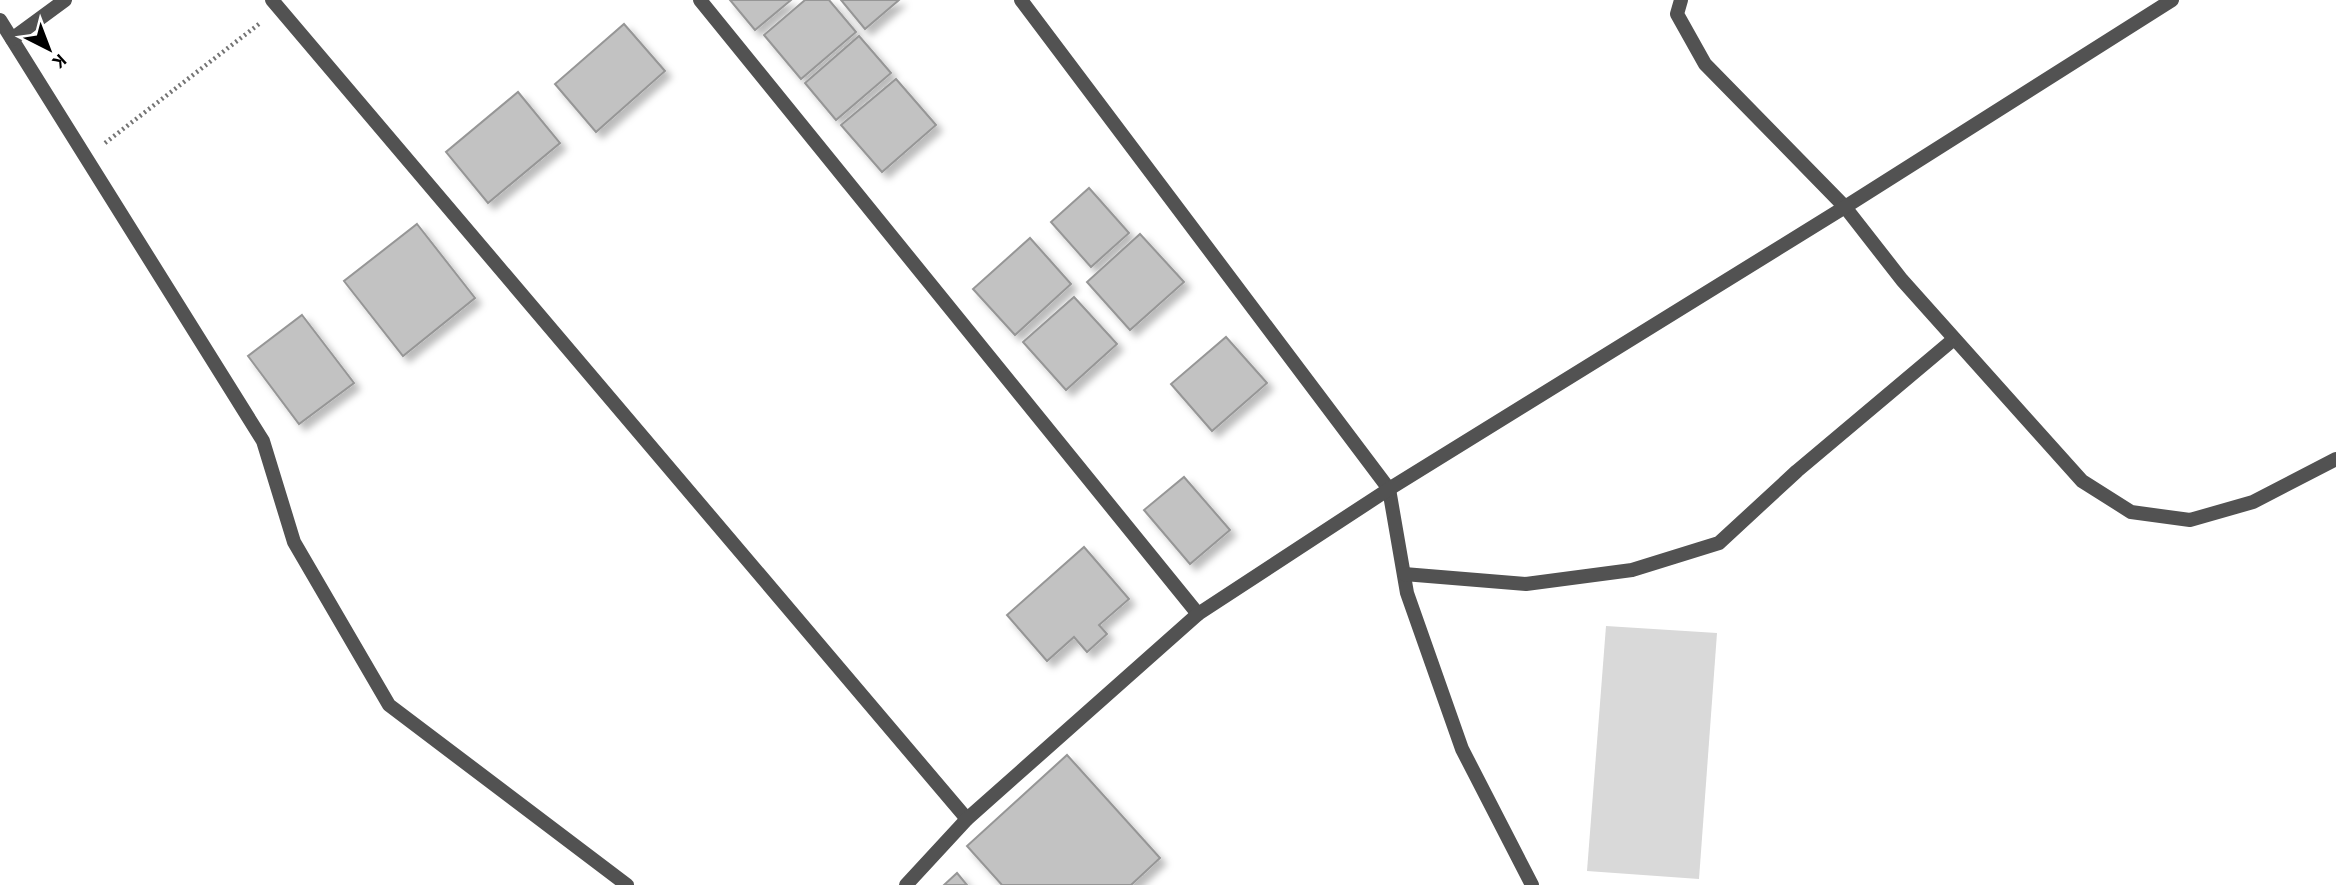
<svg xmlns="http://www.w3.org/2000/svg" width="2336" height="885" font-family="'Alegreya Sans',sans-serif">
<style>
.green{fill:#d9d9d9}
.building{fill:#c2c2c2;stroke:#969696;stroke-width:2;filter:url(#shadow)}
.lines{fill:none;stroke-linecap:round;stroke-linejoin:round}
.path{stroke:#747474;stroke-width:4.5;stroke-dasharray:2 3.5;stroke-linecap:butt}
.street{stroke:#525252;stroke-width:14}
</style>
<defs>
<filter id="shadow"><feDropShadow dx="6" dy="6" stdDeviation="3.5" flood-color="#0004"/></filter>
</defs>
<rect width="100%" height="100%" fill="#fff"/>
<path class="green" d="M1606 626 1717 633 1699 879 1587 871Z"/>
<g class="building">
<path d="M730 0H791L755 30Z"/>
<path d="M805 0H829L856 32 801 79 764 35Z"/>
<path d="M841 0H899L865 29Z"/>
<path d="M624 24 665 71 596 132 555 84Z"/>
<path d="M859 36 891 73 836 120 805 83Z"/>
<path d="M896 79 936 125 882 172 841 125Z"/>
<path d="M518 92 560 143 488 203 446 152Z"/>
<path d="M1089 188 1129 233 1091 267 1051 222Z"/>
<path d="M417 224 475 298 403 356 344 281Z"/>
<path d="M1140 234 1184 282 1130 330 1087 282Z"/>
<path d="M1030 238 1071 284 1015 335 973 289Z"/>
<path d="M1074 297 1117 344 1066 390 1023 342Z"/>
<path d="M302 315 354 383 299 424 248 356Z"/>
<path d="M1226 337 1267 383 1212 431 1171 384Z"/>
<path d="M1184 477 1230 530 1190 564 1144 510Z"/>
<path d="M1084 547 1129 599 1099 625 1107 634 1087 652 1074 637 1047 661 1007 615Z"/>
<path d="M1067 755 1160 858 1131 885H1002L967 846Z"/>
<path d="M957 873 967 885H944Z"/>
</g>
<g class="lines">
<path class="path" d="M105 143 259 24"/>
<g class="street">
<path d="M272 0 967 819"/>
<path d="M700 0 1198 614"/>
<path d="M1021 0 1389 489 1407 593 1462 749 1532 885"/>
<path d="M1681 0 1677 14 1705 64 1845 207 1902 280 2082 481 2131 512 2190 520 2253 502 2336 459"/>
<path d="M0 20 263 441 294 542 389 705 627 885"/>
<path d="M12 39 65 0"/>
<path d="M1404 574 1526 584 1632 570 1719 543 1797 471 1954 339"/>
<path d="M906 885 967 819 1198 614 1389 489 1845 207 2172 0"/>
</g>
</g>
<g transform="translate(49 49) rotate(138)" stroke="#ffffff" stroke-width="5" paint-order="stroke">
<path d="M0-5L12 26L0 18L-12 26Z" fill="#000000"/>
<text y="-10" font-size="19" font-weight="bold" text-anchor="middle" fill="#000000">K</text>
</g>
</svg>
